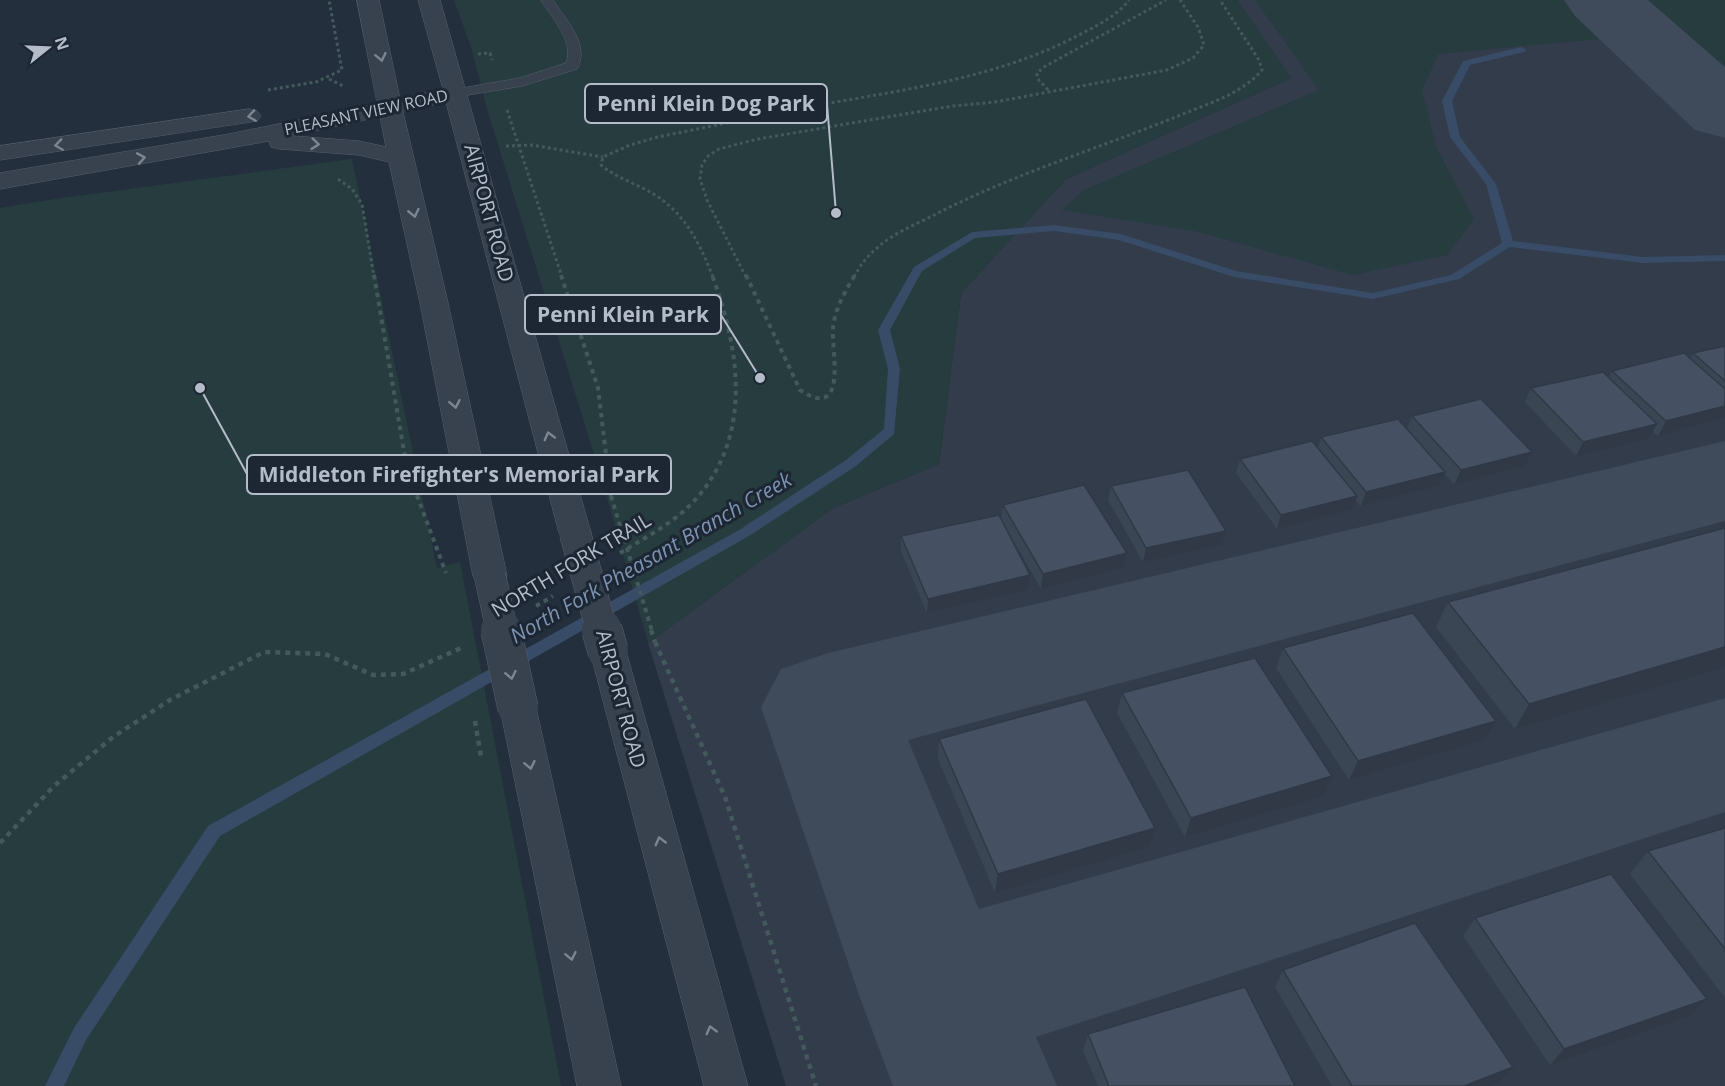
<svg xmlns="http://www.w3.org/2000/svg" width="1725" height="1086" font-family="'Open Sans',sans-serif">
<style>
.airport{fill:#323c4b}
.green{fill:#263c3f}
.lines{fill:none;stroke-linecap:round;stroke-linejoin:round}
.stream{fill:#394c67;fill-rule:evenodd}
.taxiway{fill:#3f4a5a;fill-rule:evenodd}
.service-casing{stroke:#565f6c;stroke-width:1}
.tertiary-casing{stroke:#565f6c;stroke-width:1}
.path-far2{stroke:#44595c;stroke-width:3;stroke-dasharray:3 3;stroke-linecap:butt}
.path-far1{stroke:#44595c;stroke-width:4;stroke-dasharray:4.5 4.5;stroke-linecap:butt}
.path{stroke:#44595c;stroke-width:4.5;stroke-dasharray:5 5;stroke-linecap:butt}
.service{fill:#38414e;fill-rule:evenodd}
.tertiary{fill:#38414e;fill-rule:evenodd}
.tertiary-bridge-far1-casing{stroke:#565f6c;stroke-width:32;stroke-linecap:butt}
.tertiary-bridge-casing{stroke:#565f6c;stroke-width:41;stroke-linecap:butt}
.path-bridge-far1{stroke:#44595c;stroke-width:4;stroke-dasharray:4.5 4.5;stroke-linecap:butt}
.path-bridge{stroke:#44595c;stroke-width:4.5;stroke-dasharray:5 5;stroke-linecap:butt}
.tertiary-bridge-far1{stroke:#38414e;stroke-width:31}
.tertiary-bridge{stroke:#38414e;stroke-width:40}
.wall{fill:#3b4654}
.shaded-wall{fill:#303945}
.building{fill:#455162;stroke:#303945;stroke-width:1.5}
.oneway{stroke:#7c8592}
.labels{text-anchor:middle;stroke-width:6;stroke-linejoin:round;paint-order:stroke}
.far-street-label{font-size:16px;fill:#b4bcc9;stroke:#1d2633}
.street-label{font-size:20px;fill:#b4bcc9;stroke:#1d2633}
.water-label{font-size:21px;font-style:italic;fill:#7c92b1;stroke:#1d2633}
.leader{fill:none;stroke:#b4bcc9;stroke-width:2}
.callout-dot{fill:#b4bcc9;stroke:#1d2633;stroke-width:2}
.callout{fill:#1d2633;stroke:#b4bcc9;stroke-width:2}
.callout-label{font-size:21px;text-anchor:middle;font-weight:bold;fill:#b4bcc9}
</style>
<rect width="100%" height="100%" fill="#242f3e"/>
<path class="airport" d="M1237 0H1725V1086H786L648 643 833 508 939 464 961 293 1066 179 1291 78Z"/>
<g class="green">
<path d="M454 0H1237L1291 78 1066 179 961 293 939 464 833 508 648 643 602 480 487 109 472 50Z"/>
<path d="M1255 0H1571L1611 38 1438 54 1422 90 1436 147 1474 219 1447 255 1353 275 1195 231 1062 210 1084 190 1319 90Z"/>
<path d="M1630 0H1725V86Z"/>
<path d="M352 159 437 568 460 562 561 1086H0V208L62 198Z"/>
</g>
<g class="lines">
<path class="stream" d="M1521 47 1526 50 1524 52 1470 65 1452 101 1460 137 1496 184 1513 241 1643 257 1725 255V261L1643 263 1510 247 1459 279 1373 299 1234 277 1119 240 1054 231 975 238 922 271 890 330 900 369 894 434 856 466 749 536 220 836 86 1040 64 1086H45L74 1028 208 826 739 530 846 460 884 429 888 369 878 330 914 267 972 232 1054 225 1121 234 1236 271 1373 293 1451 275 1502 243 1486 184 1450 137 1442 101 1463 61Z"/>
<g class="taxiway">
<path d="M1564 0H1648L1725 67V138L1695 130 1575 16Z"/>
<path d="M1725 441V521L908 740 979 909 1725 698V812L1036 1037 1057 1086H893L859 995 761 707 781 669 828 653Z"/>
</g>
<g class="service-casing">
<path id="service" d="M541 0H553C565 19 591 45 577 69L522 86 456 97 451 96 449 93 451 90 520 78 566 63C575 42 551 17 541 0Z"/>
</g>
<g class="tertiary-casing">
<g id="tertiary">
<path d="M357 0H379L400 99 443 89 418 0H440L591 533 587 541 575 545 563 541 559 533 446 102 403 112 448 303 507 576 502 585 490 589 478 585 473 576 420 303 389 162 359 155 280 149 271 147 269 141 0 189V173L229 134 377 104ZM380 117 386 147 359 141 293 136Z"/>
<path d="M249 109 257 111 261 116 257 121 0 160V146Z"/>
<path d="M608 637 621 641 626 651 748 1086H704L590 651 595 641Z"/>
<path d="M518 693 531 698 536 708 621 1086H577L500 708 505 698Z"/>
</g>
</g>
<g class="path-far2">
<path d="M478 54 490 53 492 60"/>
<path d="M329 79 343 86"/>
<path d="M268 90 316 82 342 70 329 0"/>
<path d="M1048 90 1037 78V73L1044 67 1166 0"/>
<path d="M507 110 562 277"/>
<path d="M506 146 531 145 603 157"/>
<path d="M338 179 352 189 362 204 374 277"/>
<path d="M713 277C699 242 684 211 650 192 634 183 615 177 601 165L603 157 630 145 658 137C712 126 765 115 819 105 908 89 996 78 1077 36 1096 26 1116 17 1129 0"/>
<path d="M746 277 707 200 700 179 702 165 708 156 719 149 758 139 953 106 995 102 1167 70 1193 58 1204 45 1198 27 1180 0"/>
<path d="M854 277C860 266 867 256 877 248 893 233 917 224 936 214 1014 174 1097 149 1178 116 1207 104 1242 94 1262 70L1259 60 1220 0"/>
</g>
<g class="path-far1">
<path d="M374 275 407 469 446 573"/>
<path d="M561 275 598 388 611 496"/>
<path d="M746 275 800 390C849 423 831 349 833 328 835 309 845 291 855 275"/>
<path d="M620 553C646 537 674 523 695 500 753 436 740 350 712 275"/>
<path d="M536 606 553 596"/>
</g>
<g class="path">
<path d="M655 642 725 797 816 1086"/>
<path d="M0 843 54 786 113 737 170 700 264 652 325 654 373 675 403 674 461 648"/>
</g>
<use href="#service" class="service"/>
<use href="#tertiary" class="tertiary"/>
<g class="tertiary-bridge-far1-casing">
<g id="tertiary-bridge-far1">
<path d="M575 533 602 631"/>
<path d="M490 576 502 631"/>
</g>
</g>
<g class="tertiary-bridge-casing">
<g id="tertiary-bridge">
<path d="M501 630 518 708"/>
<path d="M602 630 608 651"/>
</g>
</g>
<path class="path-bridge-far1" d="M611 496 652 631"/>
<g class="path-bridge">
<path d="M651 630 655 642"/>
<path d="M475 721 481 757"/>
</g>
<use href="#tertiary-bridge-far1" class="tertiary-bridge-far1"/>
<use href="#tertiary-bridge" class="tertiary-bridge"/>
</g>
<g class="wall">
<path d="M1725 346V418L1658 436 1653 432 1649 439 1576 456 1525 402 1531 388 1609 377 1612 371 1690 359 1693 353Z"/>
<path d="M1412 416 1525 466 1454 485 1444 473 1439 486 1361 506 1355 500 1352 510 1277 529 1236 473 1240 459 1318 448 1321 437 1407 429Z"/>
<path d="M1111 486 1226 531 1222 545 1143 562 1108 500Z"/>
<path d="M1003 505 1127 553 1124 567 1041 589 1001 519Z"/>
<path d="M1725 528 1515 729 1436 627 1448 602Z"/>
<path d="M901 536 1030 575 1028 590 927 613 901 551Z"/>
<path d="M1283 648 1485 740 1349 780 1276 668Z"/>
<path d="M1122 693 1332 776 1324 796 1185 837 1117 713Z"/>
<path d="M939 739 1149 847 995 893 938 759Z"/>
<path d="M1725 828V998L1630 874 1648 851Z"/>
<path d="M1475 918 1707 999 1690 1016 1550 1065 1463 936Z"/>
<path d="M1283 970 1499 1083 1493 1086H1332L1275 987Z"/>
<path d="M1088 1034 1295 1086H1098L1083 1051Z"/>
</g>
<g class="shaded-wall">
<path d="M1725 406V418L1658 436 1666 421Z"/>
<path d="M1657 424 1649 439 1576 456 1583 442Z"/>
<path d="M1532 452 1525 466 1454 485 1461 470Z"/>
<path d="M1445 472 1439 486 1361 506 1366 492Z"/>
<path d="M1357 496 1352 510 1277 529 1281 515Z"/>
<path d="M1226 531 1222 545 1143 562 1146 548Z"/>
<path d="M1127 553 1124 567 1041 589 1043 574Z"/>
<path d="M1030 575 1028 590 927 613 928 599Z"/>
<path d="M1725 647V667L1515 729 1529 704Z"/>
<path d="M1496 721 1485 740 1349 780 1358 761Z"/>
<path d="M1332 776 1324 796 1185 837 1191 818Z"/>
<path d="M1155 828 1149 847 995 893 998 874Z"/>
<path d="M1707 999 1690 1016 1550 1065 1564 1049Z"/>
<path d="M1513 1067 1499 1083 1493 1086H1464Z"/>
</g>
<g class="building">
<path d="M1725 346V381L1693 353Z"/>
<path d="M1684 353 1725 389V406L1666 421 1612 371Z"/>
<path d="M1603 372 1657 424 1583 442 1531 388Z"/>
<path d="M1481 399 1532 452 1461 470 1412 416Z"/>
<path d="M1398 419 1445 472 1366 492 1321 437Z"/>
<path d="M1312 441 1357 496 1281 515 1240 459Z"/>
<path d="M1188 470 1226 531 1146 548 1111 486Z"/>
<path d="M1084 485 1127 553 1043 574 1003 505Z"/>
<path d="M999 515 1030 575 928 599 901 536Z"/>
<path d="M1725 528V647L1529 704 1448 602Z"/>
<path d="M1413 613 1496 721 1358 761 1283 648Z"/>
<path d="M1255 658 1332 776 1191 818 1122 693Z"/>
<path d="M1086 699 1155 828 998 874 939 739Z"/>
<path d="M1725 828V949L1648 851Z"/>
<path d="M1611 874 1707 999 1564 1049 1475 918Z"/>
<path d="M1415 923 1513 1067 1464 1086H1352L1283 970Z"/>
<path d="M1245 987 1295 1086H1109L1088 1034Z"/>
</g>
<defs><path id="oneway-chevron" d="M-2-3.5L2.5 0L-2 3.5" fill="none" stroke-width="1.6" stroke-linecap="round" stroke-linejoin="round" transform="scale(1.5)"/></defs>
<g class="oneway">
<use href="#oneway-chevron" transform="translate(381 57) rotate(78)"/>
<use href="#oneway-chevron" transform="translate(252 116) rotate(172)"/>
<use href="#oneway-chevron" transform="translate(315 144) rotate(6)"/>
<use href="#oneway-chevron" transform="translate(59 145) rotate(172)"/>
<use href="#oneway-chevron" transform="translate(141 158) rotate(-10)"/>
<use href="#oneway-chevron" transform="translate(414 213) rotate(77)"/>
<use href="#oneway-chevron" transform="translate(455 404) rotate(79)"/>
<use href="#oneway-chevron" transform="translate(549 436) rotate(-105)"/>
<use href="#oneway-chevron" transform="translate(511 675) rotate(78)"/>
<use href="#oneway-chevron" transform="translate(530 765) rotate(78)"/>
<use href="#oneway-chevron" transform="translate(660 841) rotate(-105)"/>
<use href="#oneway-chevron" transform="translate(571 956) rotate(78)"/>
<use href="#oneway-chevron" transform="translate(711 1030) rotate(-105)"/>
</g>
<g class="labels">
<g class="far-street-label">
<text transform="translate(366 112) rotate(-12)" y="6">PLEASANT VIEW ROAD</text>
</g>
<g class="street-label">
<text transform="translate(489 213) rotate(75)" y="7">AIRPORT ROAD</text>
<text transform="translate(571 565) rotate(-31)" y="7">NORTH FORK TRAIL</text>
<text transform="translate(621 699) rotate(75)" y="7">AIRPORT ROAD</text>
</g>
<g class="water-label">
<text transform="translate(651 558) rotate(-30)" y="7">North Fork Pheasant Branch Creek</text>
</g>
</g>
<path class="leader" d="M836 213L827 104M760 378L721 315M200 388L247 474"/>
<g class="callout-dot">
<circle cx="836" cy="213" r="6"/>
<circle cx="760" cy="378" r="6"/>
<circle cx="200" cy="388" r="6"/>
</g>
<g class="callout">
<rect x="585" y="84" width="242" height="39" rx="6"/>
<rect x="525" y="295" width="196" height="39" rx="6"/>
<rect x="247" y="455" width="424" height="39" rx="6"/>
</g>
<g class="callout-label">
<text x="706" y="111">Penni Klein Dog Park</text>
<text x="623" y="322">Penni Klein Park</text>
<text x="459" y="482">Middleton Firefighter's Memorial Park</text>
</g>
<g transform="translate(48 48) rotate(72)" stroke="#1d2633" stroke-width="4.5" paint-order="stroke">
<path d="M0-4.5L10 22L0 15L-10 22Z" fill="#b4bcc9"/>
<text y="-9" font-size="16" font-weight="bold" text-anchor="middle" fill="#b4bcc9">N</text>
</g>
</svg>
